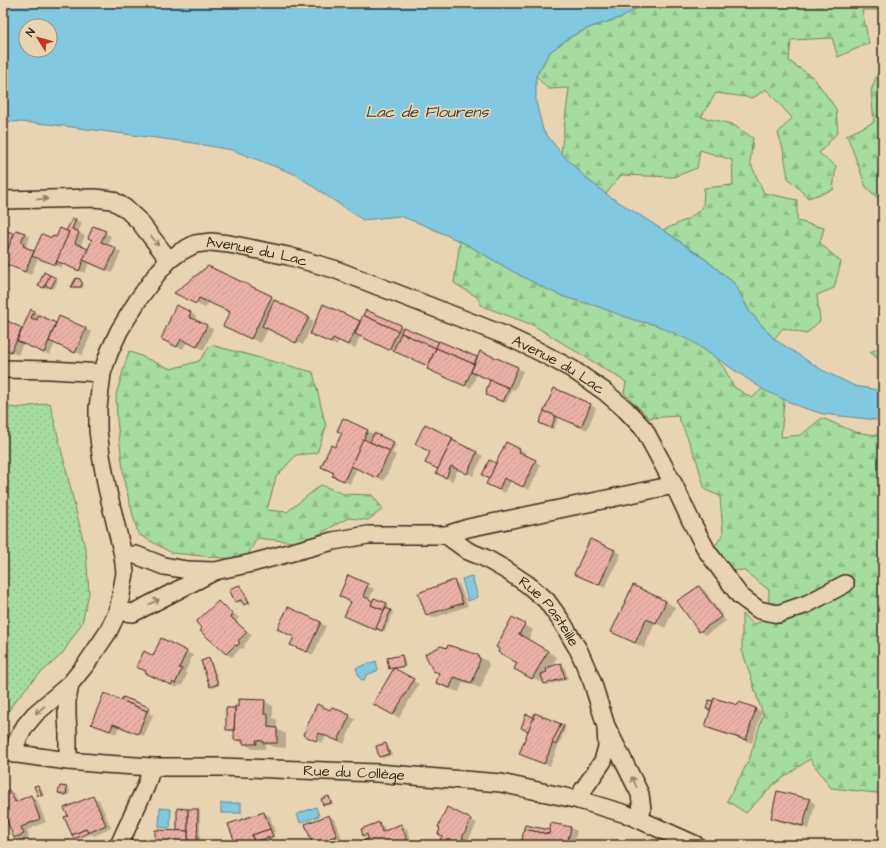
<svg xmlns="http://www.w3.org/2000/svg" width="886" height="848" font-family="'Architects Daughter',sans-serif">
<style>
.grass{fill:url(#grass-dots);stroke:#70835e}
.forest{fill:url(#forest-firs);stroke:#70835e}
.water{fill:#81c9e1;stroke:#658993;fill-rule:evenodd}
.shadow{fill:#0003;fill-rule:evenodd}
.building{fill:url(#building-hatch);stroke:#3b2a1e}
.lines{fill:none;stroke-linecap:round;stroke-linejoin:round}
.street-casing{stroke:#3b2a1e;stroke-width:20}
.street{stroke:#e8d4b2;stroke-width:17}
.oneway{stroke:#927f68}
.labels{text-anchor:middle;stroke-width:3.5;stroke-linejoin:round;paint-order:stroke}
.street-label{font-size:15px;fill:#3b2a1e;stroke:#e8d4b2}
.water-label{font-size:16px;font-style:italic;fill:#46423b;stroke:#e8d4b2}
</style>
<defs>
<pattern id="grass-dots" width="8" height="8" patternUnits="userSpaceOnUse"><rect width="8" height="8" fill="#a5dc9f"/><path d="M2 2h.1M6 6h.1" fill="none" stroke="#8fbd88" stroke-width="1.8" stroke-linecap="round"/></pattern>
<pattern id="forest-firs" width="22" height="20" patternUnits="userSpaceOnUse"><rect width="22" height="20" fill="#a5dc9f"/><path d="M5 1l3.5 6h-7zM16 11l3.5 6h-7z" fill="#8fbd88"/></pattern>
<pattern id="building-hatch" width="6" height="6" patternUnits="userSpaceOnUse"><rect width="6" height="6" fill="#ebb1a7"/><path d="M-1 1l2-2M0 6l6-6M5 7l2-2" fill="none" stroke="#ca988f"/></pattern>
</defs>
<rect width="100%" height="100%" fill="#e8d4b2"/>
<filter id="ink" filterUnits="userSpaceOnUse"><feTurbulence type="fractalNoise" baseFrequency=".025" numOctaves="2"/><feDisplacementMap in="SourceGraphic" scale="8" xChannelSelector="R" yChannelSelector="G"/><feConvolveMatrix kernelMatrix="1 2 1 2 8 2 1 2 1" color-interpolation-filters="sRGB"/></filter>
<g filter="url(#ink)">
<path class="grass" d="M50 403 86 552 89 593 82 623 62 654 33 680 12 705 3 723V406L17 408Z"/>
<g class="forest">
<path d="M628 3H883V10H862L869 43 838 57 832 38 791 40 789 61 814 78 836 109 838 132 819 153 836 166 833 190 808 198 788 178 783 149 778 133 792 118 766 89 753 98 716 93 701 117 732 124 753 138 750 162 764 193 797 200V221L824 228 820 243 841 262 834 288 817 295 820 321 806 334 783 328 774 339 749 311 735 284 705 259 663 230 690 218 703 207 704 188 733 185 732 160 700 150 697 168 674 177 621 175 606 194 586 178 561 153 569 88 548 89 536 76 550 52 570 37 591 27 623 17Z"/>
<path d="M883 58V203L866 187 847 135 874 122 871 91Z"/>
<path d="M464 231 701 339 724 368 734 387 752 398 765 386 777 388 784 401 781 437 801 435 822 418 855 432 883 436V792L876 793 831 788 810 759 773 785 746 813 727 801 749 760 763 715 742 650V614L754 624 768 619 769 590 743 570 718 572 708 557 723 534 720 496 705 490 696 458 678 416 649 418 624 393 626 382 533 325 482 306 477 297 454 283 460 242Z"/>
<path d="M211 345 313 372 326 427 317 453 296 455 276 477 267 510 287 512 321 485 344 494 372 495 383 509 368 520 348 518 303 543 257 538 245 560 172 553 138 534 125 485 117 421 116 395 129 351 171 369 199 361Z"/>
<path d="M883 346V363L870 352Z"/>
</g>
<g class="water">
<path d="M3 3H645L623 17 591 27 570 37 550 52 536 76V102L543 130 561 153 586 178 606 194 663 230 705 259 735 284 749 311 774 339 822 370 855 386 883 391V419L877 420 823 414 798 406 764 390 691 341 656 325 634 320 596 306 564 297 546 289 512 271 466 244 424 225 400 216 363 220 318 190 297 175 232 150 187 142 48 124 3 121ZM26 26H50V50H26Z"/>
<path d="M472 576 478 597 468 601 462 579Z"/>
<path d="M376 661 378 669 377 671 366 675 365 678 364 680 360 679 356 668Z"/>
<rect x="221" y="803" width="20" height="10"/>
<path d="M316 807 319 816 300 823 297 814Z"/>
<path d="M160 808 171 809 170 828 159 827Z"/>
</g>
<g class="shadow">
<path d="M72 220H76L82 223 78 232 85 236 80 246 89 250 93 240 94 227 111 236 107 245 121 252 112 273 89 263 85 273 63 264 61 268 38 258 31 275 8 265 7 269 3 267V238L24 234 30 237 26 246 30 248 29 250 35 252 52 239 57 238 67 232Z"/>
<path d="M45 274 58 280 54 289 48 286 47 289 40 285Z"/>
<path d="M80 280 83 282 84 285 83 288H75L73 287Z"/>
<path d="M176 293 271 297 280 302V304L314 321 303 345 268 329 261 343 234 331 231 312 209 302 205 308Z"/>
<path d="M324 305 361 322 400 326 439 344 440 343 478 359 517 368 523 371 515 390 512 389 506 403 490 396 491 380 477 374 471 388 434 372 428 369 429 367 360 336 355 348 339 341 337 346 317 336Z"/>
<path d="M31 310 40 315 39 317 57 324 60 317 92 332 82 355 55 343 50 355 23 343 18 355 3 348V320L23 329Z"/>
<path d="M190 313 196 316 195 321 213 329 204 350 187 342 183 349 168 342Z"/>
<path d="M554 389 596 408 587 430 559 417 554 429 542 424Z"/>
<path d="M367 431 396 445 392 453 396 455 384 481 357 468 350 484 339 479 335 473 336 449ZM372 437H373L371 444 369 442Z"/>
<path d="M452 439 458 442V443L483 456 473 476 458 469 452 481 443 476 439 469 426 463 431 452Z"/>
<path d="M520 449 526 453 524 456 541 465 529 490 511 481 505 493 487 484 497 464Z"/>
<path d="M615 551 621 554 605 588 581 577Z"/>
<path d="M348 577 374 589 369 600 374 602 375 599 389 606 388 610 393 612 385 631 383 630 382 632 351 619 352 602Z"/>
<path d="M453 581 459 584 468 606 433 618 427 615Z"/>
<path d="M240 586 243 588 251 604 247 605 244 604 243 601 239 603 236 601Z"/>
<path d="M633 587 666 602 675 607 665 628 655 623 644 648 613 632Z"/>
<path d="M699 587 705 591 726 621 706 635 700 631Z"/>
<path d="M218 603 230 610 239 618 236 621 252 635 244 645 245 647 243 649 241 648 232 657 226 654Z"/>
<path d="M513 619 533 630 528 640 557 657 551 667 561 664 564 666 568 679 548 685 545 683 544 679 542 683 515 668 519 663Z"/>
<path d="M320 623 326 626 313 655 297 648 295 637Z"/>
<path d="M162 640 193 655 185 672 187 674 182 686 179 685 177 688 152 676 147 671Z"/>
<path d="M401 656 404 658 406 667 394 669 419 684 399 718 374 703 394 670 390 668Z"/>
<path d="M478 656 487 661 489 665 481 688 463 682 459 692 446 688 437 683 440 674 434 670Z"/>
<path d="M209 659 211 661 220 685 213 688 210 686Z"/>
<path d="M123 698 151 710 149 713 153 715 144 736 119 726 116 734 98 727 125 703 126 702Z"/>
<path d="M264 701 273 706V718L277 720V729L286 734V748L273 747 269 745H265V749H253L235 739V731H229L227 729V709L239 708Z"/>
<path d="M710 701 738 707 739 703 756 709 762 712 752 743 712 730 706 727 711 710 707 708Z"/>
<path d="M331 711 349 716 355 719 344 744 326 736 322 743 310 738Z"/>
<path d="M536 715 566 727 550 766 526 757 529 731Z"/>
<path d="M386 744 388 746 392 755 383 758 380 756Z"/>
<path d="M38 786 41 787 44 796 42 797 39 796Z"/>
<path d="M60 787 67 788 70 790 69 795 62 794 59 793Z"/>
<path d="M9 791 15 794 18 802 31 797 37 800 46 822 27 830 29 838 21 841 15 837 3 808V794Z"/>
<path d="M93 797 99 800 111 828 94 836 91 834 77 839 75 838Z"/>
<path d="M329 797 331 799 333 804 326 806 324 804Z"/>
<path d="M810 800 815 804 809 829 778 821 772 818Z"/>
<path d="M447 809 477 823 468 841 474 845H439L443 836Z"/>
<path d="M197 810 200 811V843H194L193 845H156L178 832Z"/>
<path d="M264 813 270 816 275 832 273 833 275 837 259 843V845H237Z"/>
<path d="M329 816 335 820 342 839 338 841 340 845H314Z"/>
<path d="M378 823 384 827 386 831 401 825 407 829 413 845H360L370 840 369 838 364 835Z"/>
<path d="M552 824 571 828 577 831 574 845H522L550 831Z"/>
</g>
<g class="building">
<path d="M72 219H76L72 229 79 232 75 243 88 249 79 271 56 261 69 232 66 231Z"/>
<path d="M93 226 106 231 101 242 116 248 106 270 83 260 92 240 88 238Z"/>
<path d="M60 228 69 232 55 265 32 256 42 234 52 238 53 236 56 237Z"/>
<path d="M5 230 15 234 3 260V235Z"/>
<path d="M16 230 25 233 21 242 24 244 23 246 34 251 25 272 3 263V260Z"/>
<path d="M208 266 272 296 251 339 223 326 230 312 199 298 196 304 174 293Z"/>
<path d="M44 272 50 275 44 288 38 286Z"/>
<path d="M50 275 56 278 51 288 45 285Z"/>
<path d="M76 278 80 279 82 283 81 287H71Z"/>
<path d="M274 300 309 317 296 343 262 326Z"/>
<path d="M323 304 360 321 348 345 333 338 331 343 310 334Z"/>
<path d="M176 305 191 312 189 317 207 325 197 347 181 339 177 347 161 339Z"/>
<path d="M31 309 34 311 31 318 37 320 39 315 56 323 44 353 17 341Z"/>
<path d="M366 310 401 325 398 331 363 315Z"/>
<path d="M363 315 398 331 389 350 355 334Z"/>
<path d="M59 316 86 328 75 353 49 341Z"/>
<path d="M3 319 22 328 11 352 3 348Z"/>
<path d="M403 327 439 342 436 348 401 333Z"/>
<path d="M401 333 436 348 428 366 393 351Z"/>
<path d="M439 341 477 357 474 364 436 348Z"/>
<path d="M436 348 474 364 465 386 427 369Z"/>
<path d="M480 351 518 367 509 388 471 372Z"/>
<path d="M490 380 509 388 503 402 486 395 487 391H486Z"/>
<path d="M554 388 591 404 581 427 544 411Z"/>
<path d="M544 411 556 416 551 428 539 423Z"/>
<path d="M343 418 368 430 344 481 332 476 334 473 321 467 331 445 335 447 342 433 337 431Z"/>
<path d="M425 424 453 438 438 469 425 463 430 452 415 444Z"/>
<path d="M374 433 394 442 390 451 370 442Z"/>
<path d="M363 439 390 451 377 478 351 466Z"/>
<path d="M452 440 477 452 467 474 451 466 446 478 436 473Z"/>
<path d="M506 442 520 449 519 452 536 460 523 487 504 478 499 490 486 484Z"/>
<path d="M489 460 496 463 489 479 482 475Z"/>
<path d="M590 539 615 550 599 585 574 574Z"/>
<path d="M348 575 368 584 363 596 373 601 371 605 384 610 376 630 344 616 351 602 339 596Z"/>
<path d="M454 580 463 603 426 615 418 593Z"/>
<path d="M240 585 249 602 244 605 241 600 235 602 229 589Z"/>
<path d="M633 585 666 601 656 623 646 619 635 643 611 632Z"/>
<path d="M699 586 721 617 699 632 677 601Z"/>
<path d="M374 598 387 603 384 610 371 605Z"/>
<path d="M218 601 223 606 224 605 233 614 231 617 247 632 238 641 240 643 237 646 235 645 226 654 200 631 202 629 196 622Z"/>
<path d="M288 607 321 622 307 652 290 645 294 637 277 629Z"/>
<path d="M385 608 391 610 382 631 376 628Z"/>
<path d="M512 617 525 624 519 634 548 651 532 679 514 669 517 663 498 652 499 649 496 647Z"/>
<path d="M161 638 187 651 179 668 182 669 175 684 173 682 171 685 145 673 146 671 136 667 144 651 153 656Z"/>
<path d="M448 645 478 655 480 660 472 683 454 677 450 688 436 683 439 673 433 671 425 654 441 646 447 648Z"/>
<path d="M402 655 404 666 389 669 387 658Z"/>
<path d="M209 658 218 684 210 687 201 661Z"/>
<path d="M561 663 565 678 544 684 541 674 547 672 546 668Z"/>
<path d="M394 668 414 679 393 715 373 704Z"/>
<path d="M104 693 147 711 138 734 113 724 110 731 91 724Z"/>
<path d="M123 697 149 707 147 711 121 700Z"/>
<path d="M714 698 738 705 739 702 756 708 746 740 705 727Z"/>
<path d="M238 699 265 700 264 714H268V727L277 728V743H263V741L256 740 257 744H243V740H234L235 706 238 707Z"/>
<path d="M709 700 713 701 710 710 706 709Z"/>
<path d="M317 704 330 710 332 707 350 715 338 741 319 733 316 741 303 735Z"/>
<path d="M226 708H235L234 730H226Z"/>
<path d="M535 713 561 724 544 764 519 754Z"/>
<path d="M526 714 534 717 528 731 521 728Z"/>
<path d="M561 724 564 725 556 745 552 743Z"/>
<path d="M386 743 389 754 379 757 376 746Z"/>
<path d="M38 785 42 795 38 796 34 786Z"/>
<path d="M60 786 67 787 66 795 58 793Z"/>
<path d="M9 790 15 802 31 795 40 819 21 827 24 834 14 838 3 811V793Z"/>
<path d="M777 791 810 799 803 826 771 818Z"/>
<path d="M93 796 106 825 88 833 86 829 72 835 64 817 68 816 64 808Z"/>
<path d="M329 796 331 803 323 805 321 799Z"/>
<path d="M447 807 471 819 462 838 469 841 467 845H438L442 836 438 834 440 828 438 827Z"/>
<path d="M177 808 188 809V831H177Z"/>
<path d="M188 809H198L197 842H188Z"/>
<path d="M264 812 270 829 252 835 254 842 247 845H236L228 824Z"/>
<path d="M329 815 337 836 330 838 332 845H313L305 824Z"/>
<path d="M379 822 382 832 401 824 409 845H359L358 843 368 839 367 834 363 836 361 829Z"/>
<path d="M551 823 571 827 567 845H521L524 829 549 834Z"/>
<path d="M525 825 550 830 549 834 524 829Z"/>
<path d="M86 829 88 833 74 839 72 835Z"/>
<path d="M270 829 273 836 254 842 252 835Z"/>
<path d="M155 830 188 831V845H155Z"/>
<path d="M335 836 338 845H332L330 838Z"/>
</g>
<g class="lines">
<g class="street-casing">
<g id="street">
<path d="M3 200 95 198 112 200 125 208 139 221 169 260"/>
<path d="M3 369 51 370 102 373"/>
<path d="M446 535 468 528 674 485"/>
<path d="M123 555H136L164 566 187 570 215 571"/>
<path id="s1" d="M118 611 133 613 215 571 252 563 333 541 368 535H446L468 551 485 558 506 570 527 584 546 600 562 622 579 651 592 681 606 726 640 794 642 810 638 819"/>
<path id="s2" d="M3 752 68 761 104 764 152 767H221L377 773 501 783 579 800 626 814 638 819 696 845"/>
<path id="s3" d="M14 754 17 741 25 726 35 714 70 684 87 663 108 632 118 611 125 573 123 555 107 488 101 455 98 430V408L102 373 109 353 119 331 138 300 156 275 169 260 180 252 195 244 211 242 229 244 288 256 334 269 504 335 538 351 572 369 604 391 625 409 644 429 674 485 691 521 707 551 740 596 759 610 778 614 807 604 845 584"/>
<path d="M68 761V733L67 716V701L70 684"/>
<path d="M579 800 583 790 603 761 607 747 606 728"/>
<path d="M119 845 146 786 152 767"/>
</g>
</g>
<use href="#street" class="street"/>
</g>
<defs><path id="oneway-shaft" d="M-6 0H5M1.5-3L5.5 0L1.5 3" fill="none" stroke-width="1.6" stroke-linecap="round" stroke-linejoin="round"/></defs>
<g class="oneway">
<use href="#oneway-shaft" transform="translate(42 199) rotate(-2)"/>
<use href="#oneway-shaft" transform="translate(155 241) rotate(53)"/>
<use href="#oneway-shaft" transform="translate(154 602) rotate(-26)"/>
<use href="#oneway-shaft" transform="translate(40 710) rotate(140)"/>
<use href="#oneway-shaft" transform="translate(634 782) rotate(-116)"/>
</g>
</g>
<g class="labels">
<g class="street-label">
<text dy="5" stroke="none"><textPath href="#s3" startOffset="647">Avenue du Lac</textPath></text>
<text dy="5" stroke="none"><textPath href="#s3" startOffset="971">Avenue du Lac</textPath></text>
<text dy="5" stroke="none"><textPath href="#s1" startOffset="473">Rue Pasteille</textPath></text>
<text dy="5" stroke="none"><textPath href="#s2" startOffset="352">Rue du Collège</textPath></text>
</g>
<g class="water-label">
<text x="427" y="117">Lac de Flourens</text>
</g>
</g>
<rect width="886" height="848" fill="none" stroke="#e8d4b2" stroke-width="16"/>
<rect x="8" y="8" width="870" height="832" fill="none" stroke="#3b2a1e" stroke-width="1.5" filter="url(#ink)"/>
<g transform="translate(38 38) rotate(307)"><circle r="19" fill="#e8d4b2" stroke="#a39077"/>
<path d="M0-3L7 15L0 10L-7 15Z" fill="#c8321e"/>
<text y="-6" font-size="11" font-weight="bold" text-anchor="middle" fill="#3b2a1e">N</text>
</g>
</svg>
